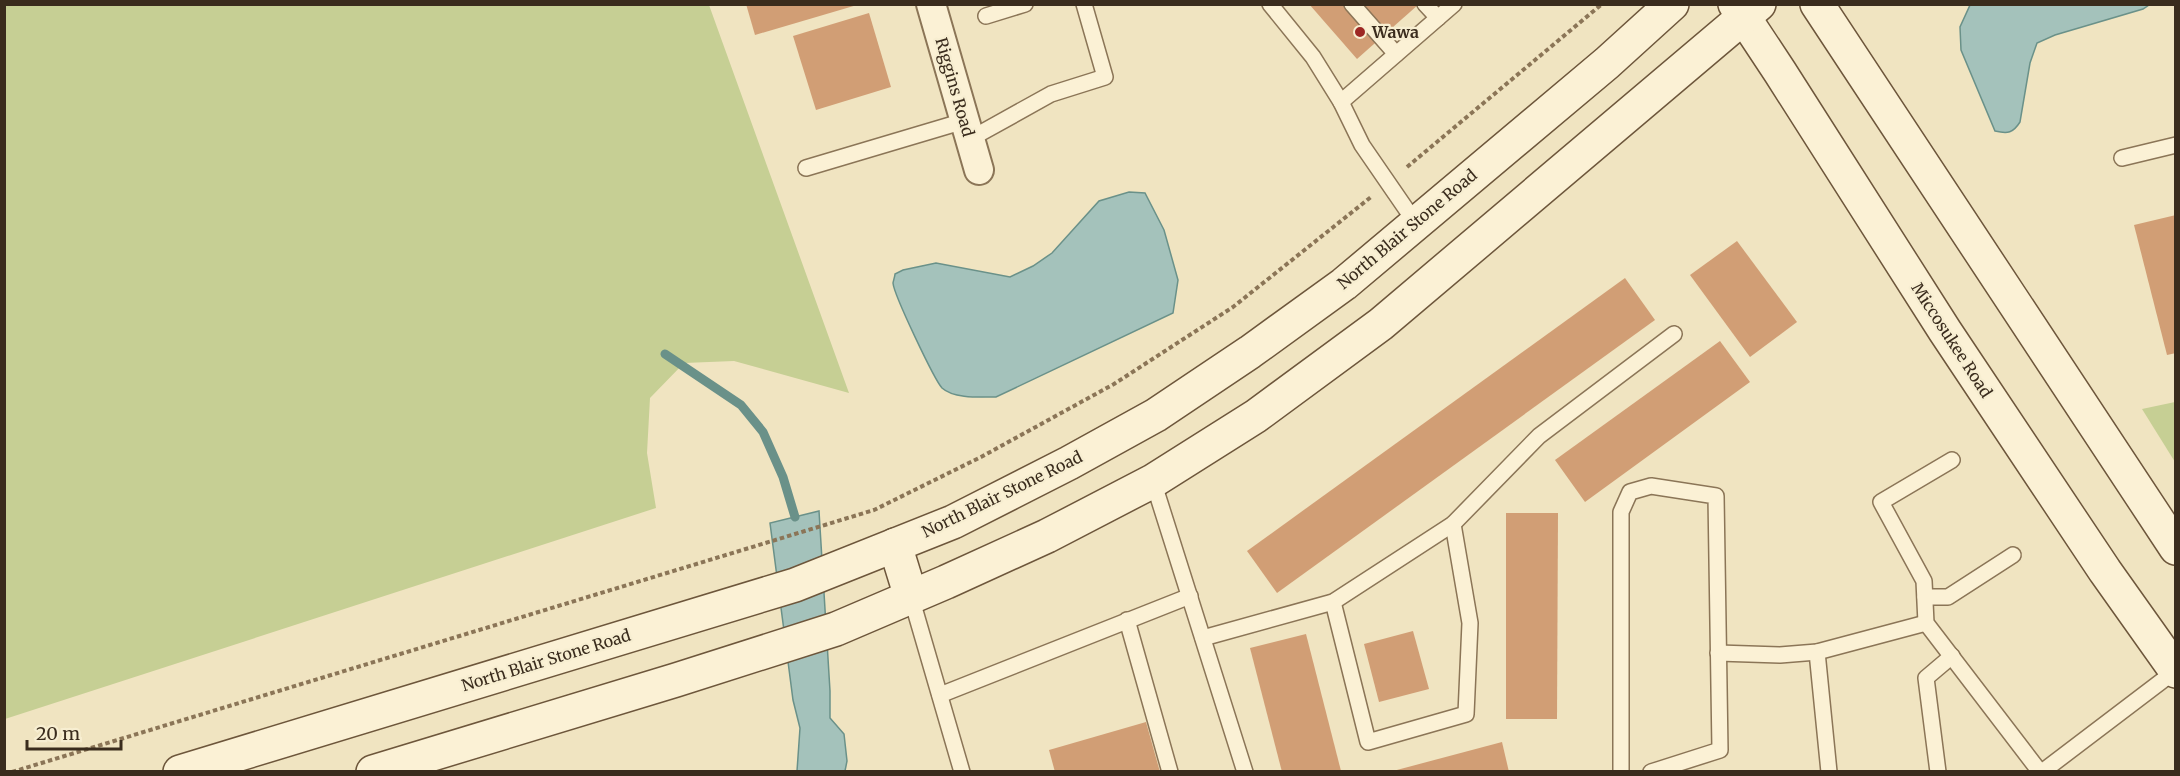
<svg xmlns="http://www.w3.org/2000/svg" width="2180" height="776" font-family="Merriweather,serif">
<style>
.green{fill:#c6cf94}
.water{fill:#a4c2bb;stroke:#6a9189;stroke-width:1.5}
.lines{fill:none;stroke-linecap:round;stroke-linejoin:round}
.stream{stroke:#6a9189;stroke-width:9}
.building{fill:#d19e75}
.lane-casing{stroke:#8b7557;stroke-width:18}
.street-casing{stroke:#8b7557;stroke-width:32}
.secondary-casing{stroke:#6d563b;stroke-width:36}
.path{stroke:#8b7557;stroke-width:4;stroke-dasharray:4.5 3;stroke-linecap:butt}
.lane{stroke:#fbf1d5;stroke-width:15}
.street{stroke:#fbf1d5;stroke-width:28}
.secondary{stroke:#fbf1d5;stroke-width:33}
.poi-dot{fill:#9d2824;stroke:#f7eed1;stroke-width:2}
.labels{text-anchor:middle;stroke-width:4.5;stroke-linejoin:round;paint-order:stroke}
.poi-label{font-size:16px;font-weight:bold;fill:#3a2c1d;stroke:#f7eed1;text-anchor:start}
.street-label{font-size:16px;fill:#3a2c1d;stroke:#f7eed1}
</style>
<rect width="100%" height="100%" fill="#f0e4c1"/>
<g class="green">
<path d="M4 5H709L849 393 734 361 684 363 650 398 647 453 656 508 5 719Z"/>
<path d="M2175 402H2176L2175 462 2142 409Z"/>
</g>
<g class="water">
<path d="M1970 5V4L2149 5 2143 9 2055 35 2037 43 2030 63 2020 122C2013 133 2008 134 1995 131L1961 50 1960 27Z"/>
<path d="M1129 192 1145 193 1164 230 1178 280 1173 313 996 397C981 397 954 399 942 388 934 379 894 295 893 283 893 282 895 276 895 274L903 270 936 263 1010 277 1033 266 1052 253 1099 201Z"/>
<path d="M819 511 830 691V718L844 734 847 761 845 771H797L800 728 793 700 770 523Z"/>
</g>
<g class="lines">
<path class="stream" d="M665 354 741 405 763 432 783 477 795 517"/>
</g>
<g class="building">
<path d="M746 4H857V5L755 35Z"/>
<path d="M1309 4H1419L1357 59Z"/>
<path d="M869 13 891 87 816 110 793 36Z"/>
<path d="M2176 215V353L2167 355 2134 225Z"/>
<path d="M1737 241 1797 322 1750 357 1690 275Z"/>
<path d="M1625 278 1655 320 1277 593 1247 551Z"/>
<path d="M1720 341 1750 382 1585 502 1555 460Z"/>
<path d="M1506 513H1558L1557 719H1506Z"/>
<path d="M1413 631 1429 689 1379 702 1364 644Z"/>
<path d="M1306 634 1341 771 1338 772H1282L1250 648Z"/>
<path d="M1146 722 1160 772H1055L1049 750Z"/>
<path d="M1502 742 1509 772H1393V771Z"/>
</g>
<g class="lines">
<g class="lane-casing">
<g id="lane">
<path d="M1270 4 1313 57 1341 102 1362 145 1415 222"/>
<path d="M1352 4 1396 54"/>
<path d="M1425 4 1438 18"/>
<path d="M986 16 1025 4"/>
<path d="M1341 102 1454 4"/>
<path d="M970 139 1051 94 1105 77 1084 4"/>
<path d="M2122 158 2176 145"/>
<path d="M806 168 964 121"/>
<path d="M1952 460 1881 502 1924 581 1926 623 2040 772"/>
<path d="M1153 481 1245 772"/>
<path d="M911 597 962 772"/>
<path d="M1925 597H1948L2013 555"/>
<path d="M1333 602 1368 742 1466 714 1470 623 1453 524"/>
<path d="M1127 620 1170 772"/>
<path d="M1203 638 1333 602 1453 524 1539 436 1674 334"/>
<path d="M1817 652 1829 772"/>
<path d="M1718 653 1780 655 1817 652 1926 623"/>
<path d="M940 695 1190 596"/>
<path d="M1621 772V512L1630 492 1651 486 1716 496 1720 750 1651 772"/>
<path d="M1938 772 1926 678 1952 656"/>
<path d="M2042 772 2175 671"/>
</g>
</g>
<g class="street-casing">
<path id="street" d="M931 4 979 170"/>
</g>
<g class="secondary-casing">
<g id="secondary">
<path d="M1735 4 1780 72 1945 331 2105 571 2176 671"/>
<path d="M1817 4 2176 548"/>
<path d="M895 545 911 597"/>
<path d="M180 772 795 585 953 522 1069 463 1156 415 1250 352 1344 284 1607 63 1672 4"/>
<path d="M373 772 676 680 836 629 946 582 1047 536 1153 481 1256 416 1381 324 1759 4"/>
</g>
</g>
<g class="path">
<path d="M1407 167 1602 4"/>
<path d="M12 772 874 510 981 457 1114 384 1233 307 1371 197"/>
</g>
<use href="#lane" class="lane"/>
<use href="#street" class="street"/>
<use href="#secondary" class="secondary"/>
</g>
<circle class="poi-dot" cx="1360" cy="32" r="6"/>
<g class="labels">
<g class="poi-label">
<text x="1372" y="38">Wawa</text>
</g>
<g class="street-label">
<text transform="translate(955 87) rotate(74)" y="6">Riggins Road</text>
<text transform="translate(1407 229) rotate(-40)" y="6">North Blair Stone Road</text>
<text transform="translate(1952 340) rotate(57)" y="6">Miccosukee Road</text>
<text transform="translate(1002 494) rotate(-26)" y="6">North Blair Stone Road</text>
<text transform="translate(546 660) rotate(-17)" y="6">North Blair Stone Road</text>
</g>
</g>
<rect width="2180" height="776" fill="none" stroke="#3a2c1d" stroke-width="12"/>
<path d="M27 740v9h94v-9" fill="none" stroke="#3a2c1d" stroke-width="3"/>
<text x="36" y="740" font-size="18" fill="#3a2c1d" stroke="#f7eed1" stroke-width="4.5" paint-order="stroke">20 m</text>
</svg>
